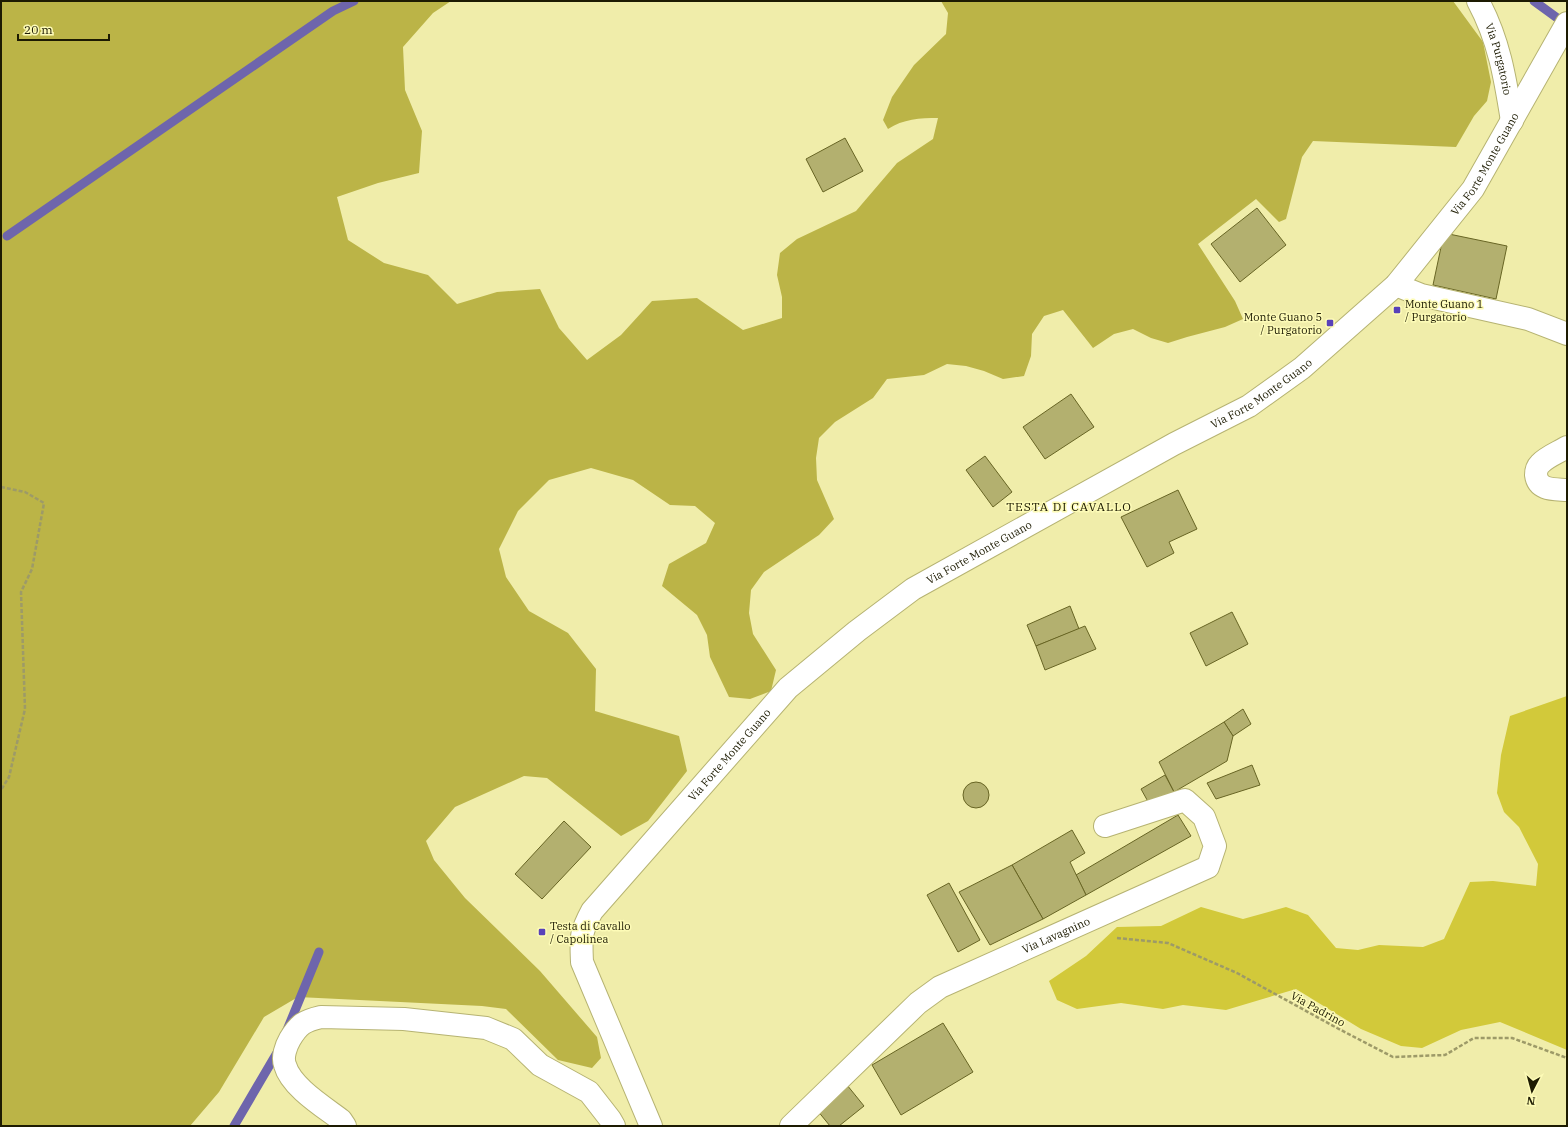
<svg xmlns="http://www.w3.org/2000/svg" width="1568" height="1127" font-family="'IBM Plex Serif',serif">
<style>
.green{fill:#d2c93a}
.forest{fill:#bbb447}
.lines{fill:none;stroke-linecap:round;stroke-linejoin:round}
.stream{stroke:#6e65ac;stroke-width:9}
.building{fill:#b3b06f;stroke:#686524}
.minor-casing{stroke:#b6b372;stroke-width:24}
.path{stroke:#9d9a68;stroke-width:2.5;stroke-dasharray:4 2;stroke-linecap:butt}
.minor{stroke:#fff;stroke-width:22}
.poi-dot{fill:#5841b9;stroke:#fdfbb7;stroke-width:1.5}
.labels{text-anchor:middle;stroke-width:3;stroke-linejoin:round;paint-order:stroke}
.street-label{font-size:11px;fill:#1d1b02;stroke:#fdfbb7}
.poi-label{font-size:11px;fill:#1d1b02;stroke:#fdfbb7;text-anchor:start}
.neighbourhood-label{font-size:12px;letter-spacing:1px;fill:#1d1b02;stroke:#fdfbb7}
</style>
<rect width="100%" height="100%" fill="#f0edaa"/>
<path class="green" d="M1567 696V1050L1500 1022 1461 1030 1422 1048 1401 1046 1361 1029 1296 989 1226 1010 1183 1005 1163 1009 1121 1003 1077 1009 1057 1000 1049 981 1086 956 1117 927 1161 926 1201 907 1243 919 1286 907 1308 915 1336 948 1358 950 1379 945 1423 947 1444 939 1470 882 1493 881 1536 886 1538 864 1519 827 1504 812 1497 793 1501 755 1510 716Z"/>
<path class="forest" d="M1 1H451L433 13 403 47 405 90 422 131 419 173 378 183 337 197 348 240 384 263 428 275 457 304 497 292 540 289 559 328 587 360 621 335 652 301 697 298 743 330 782 318V297L777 275 780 253 797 239 856 211 897 163 933 139 938 118C920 118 903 119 888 129L883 120 892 97 914 65 946 34 948 13 941 1H1453L1483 42 1491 82 1487 101 1474 116 1456 147 1313 141 1302 157 1286 219 1279 222 1256 199 1198 244 1235 301 1243 319 1225 327 1187 337 1168 343 1151 338 1133 329 1114 334 1093 348 1063 310 1044 316 1032 334 1031 356 1024 376 1003 379 984 371 966 366 947 364 924 375 887 379 873 398 835 422 819 438 816 458 817 480 834 519 819 535 764 572 751 590 749 613 753 634 776 670 771 691 750 699 729 697 710 657 707 635 697 615 662 586 669 564 706 543 715 523 695 506 670 505 633 480 591 468 549 480 518 511 499 549 506 577 529 611 568 633 596 669 595 711 679 736 687 771 648 821 621 836 547 778 524 776 455 807 426 841 434 860 465 898 540 971 597 1037 601 1058 592 1068 558 1060 506 1009 482 1006 298 997 264 1017 219 1092 190 1126H1Z"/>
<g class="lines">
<g class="stream">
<path d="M1534 1 1567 25"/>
<path d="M7 236 333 11 354 1"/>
<path d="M287 1030 319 952"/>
<path d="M234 1126 278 1051"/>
</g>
</g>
<g class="building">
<path d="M845 138 863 171 823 192 806 159Z"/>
<path d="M1257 208 1286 245 1240 282 1211 244Z"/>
<path d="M1444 233 1507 246 1496 299 1433 285Z"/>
<path d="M1071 394 1094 427 1045 459 1023 427Z"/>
<path d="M985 456 1012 492 993 507 966 470Z"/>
<path d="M1178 490 1197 529 1169 542 1174 553 1147 567 1121 517Z"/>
<path d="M1070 606 1079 629 1036 646 1027 625Z"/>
<path d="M1232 612 1248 644 1206 666 1190 633Z"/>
<path d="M1085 626 1096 649 1045 670 1036 646Z"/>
<path d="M1243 709 1251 724 1233 736 1224 722Z"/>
<path d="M1224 722 1233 736 1227 761 1174 792 1159 762Z"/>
<path d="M1252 765 1260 785 1216 799 1207 783Z"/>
<path d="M1165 775 1174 792 1151 807 1141 789Z"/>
<circle cx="976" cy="795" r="13"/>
<path d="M1178 815 1191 836 1086 895 1076 875Z"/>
<path d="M564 821 591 847 542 899 515 874Z"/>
<path d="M1072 830 1085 853 1070 862 1086 895 1043 919 1012 865Z"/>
<path d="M1012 865 1043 919 990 945 959 892Z"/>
<path d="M949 883 980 940 958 952 927 895Z"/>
<path d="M943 1023 973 1072 901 1115 872 1065Z"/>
<path d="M847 1085 864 1106 839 1126H830L817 1110Z"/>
</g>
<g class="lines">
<g class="minor-casing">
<g id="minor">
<path id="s1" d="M1478 1C1499 40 1505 77 1512 121"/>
<path d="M1396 285 1421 295 1528 319 1567 334"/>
<path d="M1567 447C1559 452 1546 457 1540 464 1537 467 1536 471 1536 475 1538 491 1555 489 1567 490"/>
<path d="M345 1126 341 1120C324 1107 291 1087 285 1065 282 1057 286 1046 290 1039 299 1024 304 1021 321 1017L404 1019 486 1028 513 1039 540 1065 589 1092 610 1119 614 1126"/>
<path id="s2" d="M651 1126 582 962C581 938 580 933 592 911L788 688 857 631 913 589 1174 444 1249 406 1302 368 1396 285 1473 189 1567 23"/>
<path id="s3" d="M791 1126 918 1003 940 987 1208 867 1215 846 1204 817 1185 800 1105 826"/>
</g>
</g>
<g class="path">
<path d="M1 487 25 492 44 503 32 569 21 592 25 709 9 777 1 790"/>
<path d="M1117 938 1168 943 1237 973 1337 1028 1393 1057 1445 1055 1474 1038H1512L1567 1058"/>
</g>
<use href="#minor" class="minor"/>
</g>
<g class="poi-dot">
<rect x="1393" y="306" width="8" height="8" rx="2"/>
<rect x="1326" y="319" width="8" height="8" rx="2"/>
<rect x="538" y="928" width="8" height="8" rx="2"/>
</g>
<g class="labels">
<g class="street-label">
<text dy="4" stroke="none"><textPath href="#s1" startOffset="62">Via Purgatorio</textPath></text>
<text dy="4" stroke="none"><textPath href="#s2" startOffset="1411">Via Forte Monte Guano</textPath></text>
<text dy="4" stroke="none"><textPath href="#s2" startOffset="1087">Via Forte Monte Guano</textPath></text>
<text dy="4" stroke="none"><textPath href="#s2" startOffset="763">Via Forte Monte Guano</textPath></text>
<text dy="4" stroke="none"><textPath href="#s2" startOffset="439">Via Forte Monte Guano</textPath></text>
<text dy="4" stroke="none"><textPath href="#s3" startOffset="331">Via Lavagnino</textPath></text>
<text transform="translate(1318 1009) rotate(29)" y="4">Via Padrino</text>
</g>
<g class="poi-label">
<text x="1405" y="308">Monte Guano 1<tspan x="1405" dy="13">/ Purgatorio</tspan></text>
<text x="1322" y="321" text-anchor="end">Monte Guano 5<tspan x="1322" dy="13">/ Purgatorio</tspan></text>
<text x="550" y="930">Testa di Cavallo<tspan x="550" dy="13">/ Capolinea</tspan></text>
</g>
<g class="neighbourhood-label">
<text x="1069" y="511">TESTA DI CAVALLO</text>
</g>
</g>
<rect width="1568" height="1127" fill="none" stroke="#1d1b02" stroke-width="4"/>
<g transform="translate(1532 1091) rotate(186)" stroke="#fdfbb7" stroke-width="3" paint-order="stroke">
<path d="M0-3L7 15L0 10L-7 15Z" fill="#1d1b02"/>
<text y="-6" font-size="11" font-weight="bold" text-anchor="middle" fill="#1d1b02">N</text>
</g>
<path d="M18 34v6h91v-6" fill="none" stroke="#1d1b02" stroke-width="2"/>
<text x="24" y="34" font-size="12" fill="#1d1b02" stroke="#fdfbb7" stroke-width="3" paint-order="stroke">20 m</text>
</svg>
